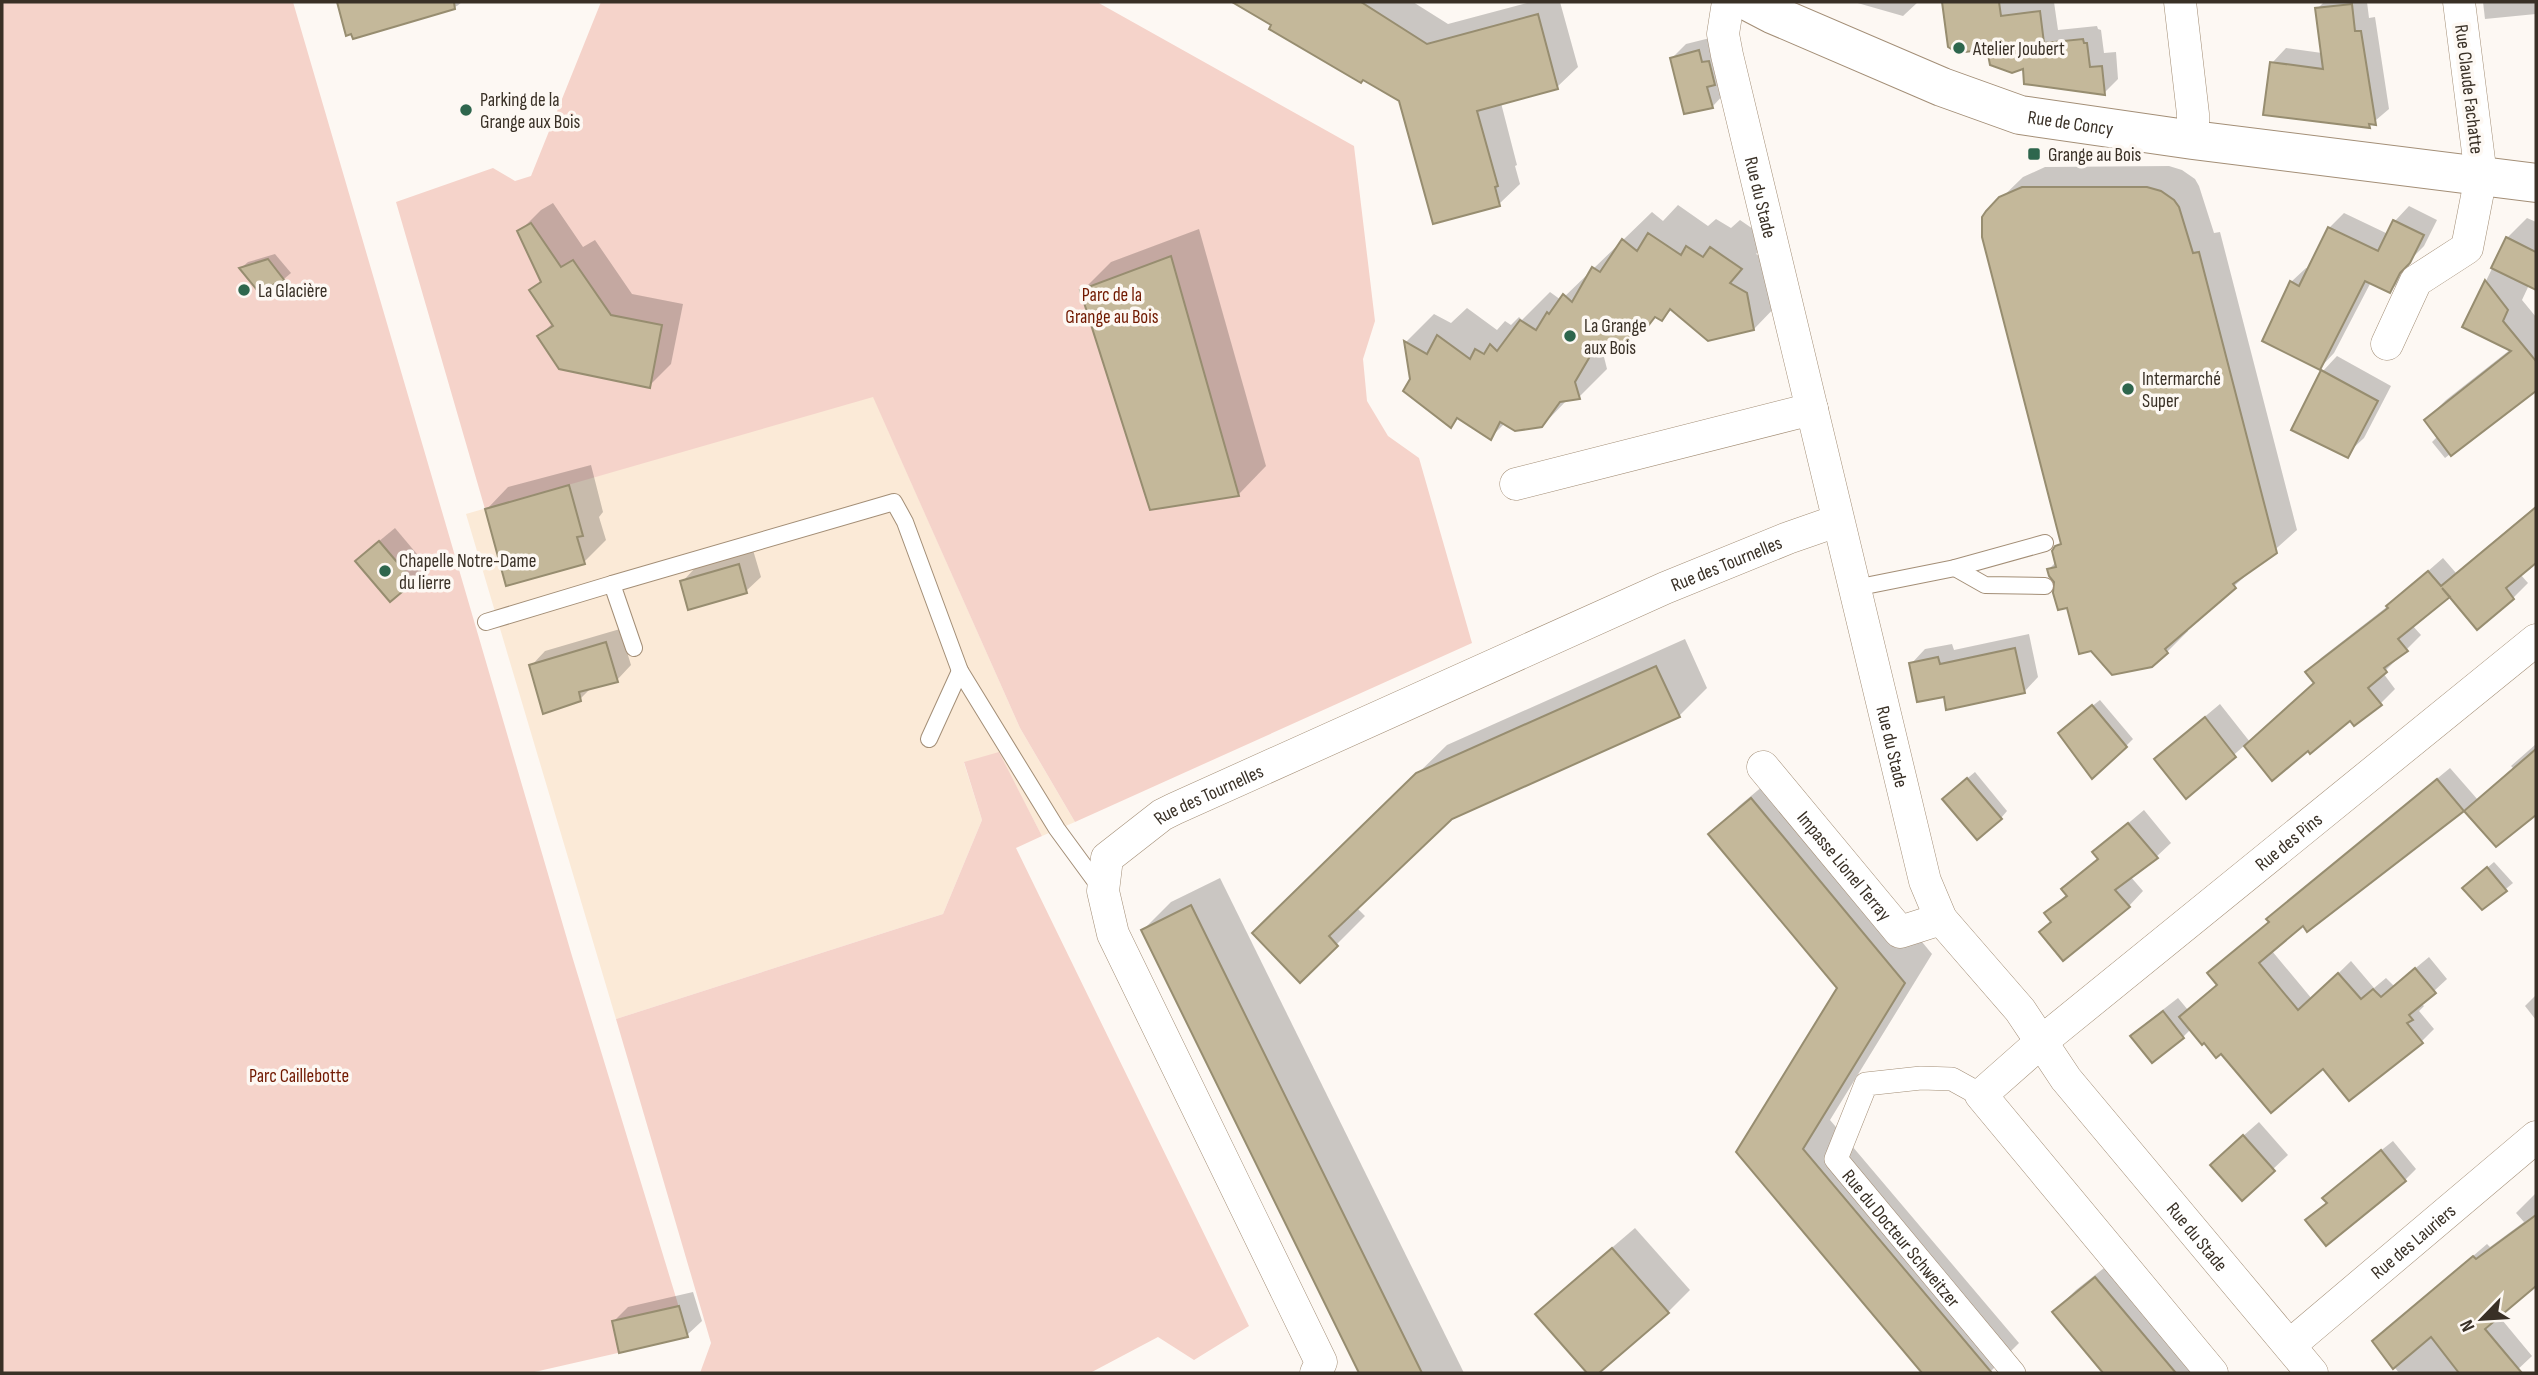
<svg xmlns="http://www.w3.org/2000/svg" width="2538" height="1375" font-family="'Sofia Sans Condensed',sans-serif">
<style>
.built{fill:#fbead7}
.green{fill:#f5d3ca}
.shadow{fill:#0003}
.building{fill:#c4b89a;stroke:#978d70;stroke-width:2}
.lines{fill:none;stroke-linecap:round;stroke-linejoin:round}
.service-casing{stroke:#a38e76;stroke-width:18}
.pedestrian-casing{stroke:#a38e76;stroke-width:24}
.minor-casing{stroke:#a38e76;stroke-width:33}
.tertiary-casing{stroke:#a38e76;stroke-width:40}
.service{stroke:#fff;stroke-width:16}
.pedestrian{stroke:#fff;stroke-width:23}
.minor{stroke:#fff;stroke-width:32}
.tertiary{stroke:#fff;stroke-width:38}
.poi-dot{fill:#2e664d;stroke:#fdf8f3;stroke-width:2.5}
.labels{text-anchor:middle;stroke-width:7;stroke-linejoin:round;paint-order:stroke}
.poi-label{font-size:19px;fill:#393026;stroke:#fdf8f3;text-anchor:start}
.street-label{font-size:19px;fill:#393026;stroke:#fdf8f3}
.park-label{font-size:19px;fill:#711900;stroke:#fdf8f3}
</style>
<rect width="100%" height="100%" fill="#fdf8f3"/>
<path class="built" d="M873 396 1020 728 1075 822 1042 836 999 753 964 763 982 820 943 914 616 1019 466 514Z"/>
<g class="green">
<path d="M2 2H293L572 956 688 1337 530 1373H2Z"/>
<path d="M601 2H1097L1354 146 1375 321 1363 359 1367 401 1388 436 1419 458 1472 643 1075 822 1020 728 873 397 485 509 396 202 493 168 515 181 531 176Z"/>
<path d="M999 752 1042 836 1016 848 1249 1326 1194 1360 1158 1337 1090 1373H700L711 1343 616 1019 943 914 982 820 964 762Z"/>
</g>
<g class="shadow">
<path d="M338 2H462L457 6 354 37 352 32 347 34Z"/>
<path d="M1242 2H1413L1448 24 1531 2H1560L1578 67 1557 87 1501 103 1517 165 1515 166 1520 184 1499 204 1401 100 1240 5Z"/>
<path d="M1854 2H1918L1903 16Z"/>
<path d="M1944 2H2054L2058 30 2097 26 2098 29 2101 30 2104 53 2116 52 2118 79 2104 93 2024 67 1988 47 1950 46Z"/>
<path d="M2324 2H2367L2369 18 2375 17 2389 109 2369 126 2272 63 2286 48 2322 53 2317 9Z"/>
<path d="M2483 2H2536V14L2485 19Z"/>
<path d="M1714 37 1726 92 1712 107 1672 58 1686 44Z"/>
<path d="M2169 166 2182 170 2195 179 2199 186 2214 233 2220 232 2297 530 2186 629 2188 631 2167 652 2056 581 2049 569 2056 562V547L2062 542 1987 212 2023 177 2045 167Z"/>
<path d="M553 203 583 247 595 240 632 294 683 304 671 364 649 386 539 336 553 323 531 290 542 280 519 232 541 210Z"/>
<path d="M1678 205 1708 226 1716 219 1731 228 1740 220 1769 240 1756 254 1775 264 1782 300 1754 329 1672 309 1662 319 1656 316 1619 351 1608 344 1603 353 1607 369 1579 397 1568 399 1542 426 1505 423 1491 437 1459 417 1451 425 1412 379 1406 342 1434 314 1451 323 1467 308 1497 330 1505 321 1511 325 1519 317 1522 320 1550 292 1561 300 1652 212 1663 221Z"/>
<path d="M2409 206 2437 220 2424 246 2413 257 2404 277 2390 291 2371 282 2334 353 2320 368 2291 282 2306 268 2309 269 2329 228 2344 213 2388 234 2395 221Z"/>
<path d="M2527 218 2536 222V288L2529 285 2522 300 2536 317V388L2445 458 2432 442 2438 436 2426 420 2446 400 2511 349 2464 326 2507 238Z"/>
<path d="M1199 229 1266 466 1238 495 1082 291 1111 262Z"/>
<path d="M275 254 291 273 284 279 258 288 241 268 248 262Z"/>
<path d="M2337 356 2391 386 2364 438 2349 452 2294 429 2323 371Z"/>
<path d="M591 465 603 512 599 517 606 540 584 562 507 584 487 509 508 487Z"/>
<path d="M2536 506V561L2520 574 2528 583 2513 598 2477 627 2450 594 2412 625 2421 635 2383 673 2395 689 2381 703 2355 724 2351 719 2309 749 2245 745 2187 796 2171 745 2220 704 2250 742 2315 682 2307 673 2321 658 2388 606 2443 558 2456 573Z"/>
<path d="M395 528 427 566 390 599 372 547Z"/>
<path d="M753 550 761 577 746 591 682 582 696 567Z"/>
<path d="M620 629 631 665 617 680 592 687 580 699 531 666 545 651Z"/>
<path d="M2029 634 2038 677 2024 692 1945 695 1911 664 1925 649 1952 644 1954 650Z"/>
<path d="M1685 639 1707 688 1679 716 1451 818 1356 907 1365 916 1300 981 1283 905 1447 745Z"/>
<path d="M2100 700 2133 739 2126 746 2067 726Z"/>
<path d="M2536 744V812L2496 845 2464 809 2307 929 2303 924 2272 951 2312 999 2351 961 2374 988 2386 978 2394 986 2429 957 2447 979 2421 1003 2424 1006 2419 1011 2434 1029 2422 1041 2323 1067 2222 1051 2191 1029 2183 1037 2132 1036 2147 1022 2178 998 2188 1010 2219 984 2222 961 2270 921 2268 919 2281 907 2450 768 2478 800 2514 769 2511 766Z"/>
<path d="M1781 771 1932 954 1830 1120 2019 1343 1989 1373H1924L1738 1152 1840 988 1711 834 1739 806Z"/>
<path d="M1975 772 2007 811 2001 818 1951 792Z"/>
<path d="M2144 810 2171 843 2156 857 2130 876 2143 891 2129 906 2052 921 2046 913 2067 894 2064 890 2099 858 2094 852Z"/>
<path d="M2494 862 2513 883 2483 908 2472 881Z"/>
<path d="M1220 878 1464 1373H1361L1143 930 1171 902Z"/>
<path d="M2536 995V1020L2525 1006Z"/>
<path d="M2259 1122 2288 1155 2242 1198 2226 1151Z"/>
<path d="M2393 1141 2416 1169 2405 1180 2307 1221 2328 1202 2324 1198 2335 1187Z"/>
<path d="M2536 1193V1284L2498 1315 2532 1356 2514 1373H2399L2374 1341 2487 1244 2490 1247 2524 1222 2516 1213Z"/>
<path d="M1635 1228 1690 1290 1668 1312 1596 1373H1589L1538 1314 1559 1293Z"/>
<path d="M2118 1257 2216 1373H2106L2054 1312 2076 1290Z"/>
<path d="M693 1292 702 1321 687 1335 613 1322 628 1307Z"/>
</g>
<g class="building">
<path d="M337 2H454L455 9 353 39 351 34 346 36Z"/>
<path d="M1232 2H1361L1427 44 1538 14 1558 89 1477 111 1498 186 1495 187 1500 206 1433 224 1399 101 1363 80 1361 83 1269 29 1271 25Z"/>
<path d="M1942 2H1999L2001 16 2040 11 2044 43 2083 39 2084 43H2087L2090 67 2102 66 2105 95 2024 84 2023 69 2012 73 1990 65 1987 49 1958 53 1948 47Z"/>
<path d="M2352 4 2355 31H2361L2376 125 2369 124 2370 128 2263 115 2270 62 2323 69 2315 8Z"/>
<path d="M1699 50 1702 62 1709 61 1715 85 1707 87 1713 108 1684 114 1670 58Z"/>
<path d="M2022 187H2147L2161 191 2174 200 2179 207 2193 253 2199 252 2277 553 2233 584 2236 588 2165 649 2168 653 2152 667 2112 675 2091 651 2079 654 2067 608 2058 610 2053 593 2054 582 2049 576 2047 569 2056 567 2052 551 2055 546 2061 544 1982 237V217L1986 211 1999 197Z"/>
<path d="M2393 220 2424 235 2410 263 2400 273 2390 293 2365 281 2320 370 2262 341 2290 281 2299 286 2328 227 2378 251Z"/>
<path d="M531 223 561 267 573 260 611 315 662 325 650 388 559 369 537 336 553 326 529 290 541 282 517 231Z"/>
<path d="M1648 233 1681 255 1686 246 1703 257 1710 247 1742 269 1730 283 1747 293 1754 330 1708 341 1670 309 1662 321 1655 317 1648 326 1641 320 1619 353 1599 341 1575 382 1580 399 1560 402 1542 427 1515 431 1500 422 1491 440 1457 418 1451 428 1403 391 1410 379 1404 341 1427 354 1437 335 1470 359 1475 349 1484 354 1490 344 1497 351 1520 320 1536 330 1547 312 1549 314 1563 294 1572 302 1592 267 1600 272 1622 239 1637 251Z"/>
<path d="M2506 237 2536 252V290L2491 268Z"/>
<path d="M1171 256 1239 496 1150 510 1080 290Z"/>
<path d="M268 259 285 281 257 290 239 268Z"/>
<path d="M2485 280 2508 310 2503 321 2536 361V391L2451 456 2424 420 2511 351 2462 327Z"/>
<path d="M2321 370 2378 401 2348 458 2291 430Z"/>
<path d="M569 485 583 536 577 537 585 564 506 586 485 509Z"/>
<path d="M2536 507V563L2506 588 2514 599 2477 630 2442 588 2450 597 2398 639 2408 651 2384 668 2387 672 2368 688 2382 705 2354 726 2350 721 2310 754 2308 751 2272 781 2244 746 2314 683 2305 672 2388 608 2386 606 2428 571 2441 586Z"/>
<path d="M379 541 414 582 390 602 355 561Z"/>
<path d="M739 564 747 593 688 610 680 581Z"/>
<path d="M606 642 618 682 579 692 581 701 543 714 529 665Z"/>
<path d="M2015 648 2025 693 1946 710 1944 697 1917 702 1909 663 1938 657 1940 664Z"/>
<path d="M1656 666 1680 717 1452 819 1329 936 1338 946 1300 983 1252 933 1416 773Z"/>
<path d="M2092 705 2127 747 2092 779 2058 733Z"/>
<path d="M2205 717 2236 757 2186 799 2154 759Z"/>
<path d="M2536 749V815L2496 847 2464 811Z"/>
<path d="M1967 778 2002 819 1977 840 1942 799Z"/>
<path d="M2437 779 2464 811 2307 932 2303 926 2259 963 2298 1010 2338 973 2361 999 2373 989 2381 997 2415 968 2436 993 2409 1015 2413 1020 2407 1023 2423 1043 2349 1101 2323 1069 2271 1113 2221 1054 2216 1058 2204 1043 2202 1045 2179 1017 2217 985 2207 973 2269 922 2266 919Z"/>
<path d="M1751 798 1905 983 1803 1149 1992 1373H1922L1736 1152 1837 988 1708 834Z"/>
<path d="M2128 823 2158 858 2115 890 2130 907 2063 961 2039 932 2051 922 2044 913 2067 896 2061 889 2098 859 2092 852Z"/>
<path d="M2487 867 2507 891 2482 910 2462 888Z"/>
<path d="M1191 905 1220 964 1422 1373H1359L1141 930Z"/>
<path d="M2163 1011 2184 1038 2152 1063 2130 1036Z"/>
<path d="M2243 1135 2275 1171 2242 1201 2210 1165Z"/>
<path d="M2381 1150 2406 1181 2326 1246 2305 1220 2327 1203 2322 1198Z"/>
<path d="M2536 1215V1286L2485 1329 2522 1373H2459L2431 1337 2393 1369 2372 1341 2473 1256 2476 1259Z"/>
<path d="M1612 1248 1669 1313 1599 1373H1587L1535 1314Z"/>
<path d="M2095 1277 2176 1373H2103L2052 1312Z"/>
<path d="M679 1306 688 1337 619 1353 612 1321Z"/>
</g>
<g class="lines">
<g class="service-casing">
<g id="service">
<path d="M1955 568 1985 585 2045 586"/>
<path d="M1855 588 1955 568 2045 543"/>
<path d="M486 622 612 584"/>
<path d="M634 648 612 584 894 502 905 522 960 671 1057 829 1101 889"/>
<path d="M929 739 960 671"/>
</g>
</g>
<g class="pedestrian-casing">
<g id="pedestrian">
<path id="s1" d="M1981 1095 1952 1079 1921 1078 1866 1084 1836 1159 2014 1373"/>
</g>
</g>
<g class="minor-casing">
<g id="minor">
<path id="s2" d="M1728 2 1723 34 1727 55 1925 881 1941 919 2020 1010 2066 1079 2312 1373"/>
<path d="M2180 2 2193 114V140"/>
<path d="M2387 344 2416 281 2467 248 2481 176 2459 2"/>
<path d="M1516 484 1812 409"/>
<path id="s3" d="M1763 767 1900 932 1941 919"/>
<path id="s4" d="M2290 1345 2536 1137"/>
<path id="s5" d="M1316 1373 1321 1362 1113 934 1103 891 1107 858 1162 815 1174 809 1665 588 1788 538 1837 521"/>
<path id="s6" d="M2212 1373 1981 1095 2041 1042 2536 640"/>
</g>
</g>
<g class="tertiary-casing">
<g id="tertiary">
<path id="s7" d="M1749 2 1772 14 1942 87 2020 115 2193 140 2536 183"/>
</g>
</g>
<use href="#service" class="service"/>
<use href="#pedestrian" class="pedestrian"/>
<use href="#minor" class="minor"/>
<use href="#tertiary" class="tertiary"/>
</g>
<g class="poi-dot">
<circle cx="1959" cy="48" r="7"/>
<circle cx="466" cy="110" r="7"/>
<rect x="2027" y="147" width="14" height="14" rx="3.5"/>
<circle cx="244" cy="290" r="7"/>
<circle cx="1570" cy="336" r="7"/>
<circle cx="2128" cy="389" r="7"/>
<circle cx="385" cy="571" r="7"/>
</g>
<g class="labels">
<g class="poi-label">
<text x="1973" y="55">Atelier Joubert</text>
<text x="480" y="106">Parking de la<tspan x="480" dy="22">Grange aux Bois</tspan></text>
<text x="2048" y="161">Grange au Bois</text>
<text x="258" y="297">La Glacière</text>
<text x="1584" y="332">La Grange<tspan x="1584" dy="22">aux Bois</tspan></text>
<text x="2142" y="385">Intermarché<tspan x="2142" dy="22">Super</tspan></text>
<text x="399" y="567">Chapelle Notre-Dame<tspan x="399" dy="22">du lierre</tspan></text>
</g>
<g class="street-label">
<text transform="translate(2470 89) rotate(83)" y="7">Rue Claude Fachatte</text>
<text dy="7" stroke="none"><textPath href="#s7" startOffset="345">Rue de Concy</textPath></text>
<text dy="7" stroke="none"><textPath href="#s2" startOffset="200">Rue du Stade</textPath></text>
<text dy="7" stroke="none"><textPath href="#s5" startOffset="1253">Rue des Tournelles</textPath></text>
<text dy="7" stroke="none"><textPath href="#s2" startOffset="765">Rue du Stade</textPath></text>
<text dy="7" stroke="none"><textPath href="#s5" startOffset="686">Rue des Tournelles</textPath></text>
<text dy="7" stroke="none"><textPath href="#s6" startOffset="760">Rue des Pins</textPath></text>
<text dy="7" stroke="none"><textPath href="#s3" startOffset="128">Impasse Lionel Terray</textPath></text>
<text dy="7" stroke="none"><textPath href="#s2" startOffset="1353">Rue du Stade</textPath></text>
<text dy="7" stroke="none"><textPath href="#s1" startOffset="303">Rue du Docteur Schweitzer</textPath></text>
<text dy="7" stroke="none"><textPath href="#s4" startOffset="161">Rue des Lauriers</textPath></text>
</g>
<g class="park-label">
<text x="1112" y="301">Parc de la<tspan x="1112" dy="22">Grange au Bois</tspan></text>
<text x="299" y="1082">Parc Caillebotte</text>
</g>
</g>
<rect width="2538" height="1375" fill="none" stroke="#393026" stroke-width="7"/>
<g transform="translate(2482 1319) rotate(245)" stroke="#fdf8f3" stroke-width="5" paint-order="stroke">
<path d="M0-5L12 26L0 18L-12 26Z" fill="#393026"/>
<text y="-10" font-size="19" font-weight="bold" text-anchor="middle" fill="#393026">N</text>
</g>
</svg>
